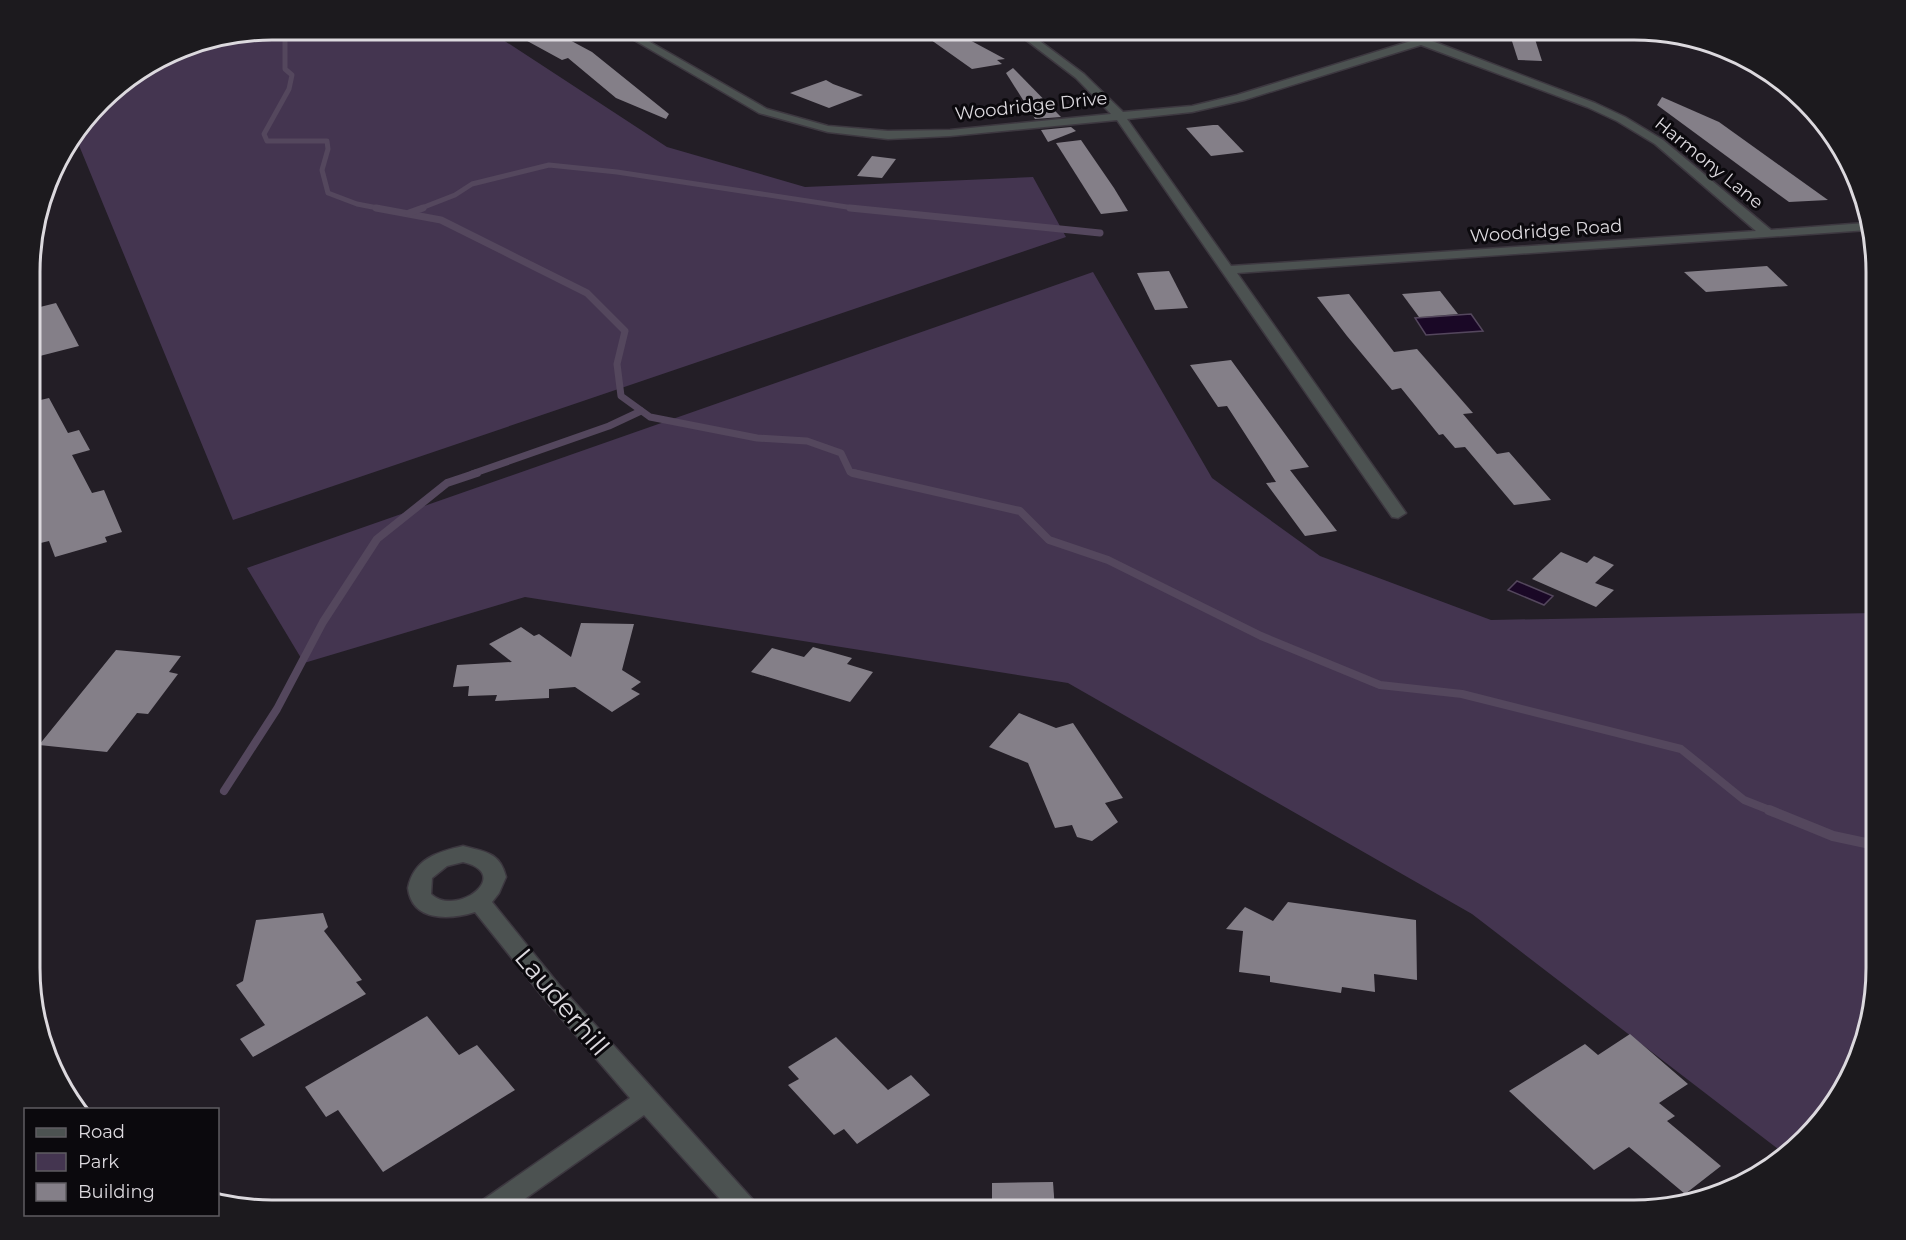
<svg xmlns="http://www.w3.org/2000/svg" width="1906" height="1240" font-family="Montserrat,sans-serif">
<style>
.green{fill:#443550}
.water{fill:#1a0826;stroke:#54475d;stroke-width:1.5}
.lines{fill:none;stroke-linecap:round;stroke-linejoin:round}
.stream-far3{stroke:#54475d;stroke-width:5}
.stream-far2{stroke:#54475d;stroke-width:7}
.stream-far1{stroke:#54475d;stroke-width:8}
.stream{stroke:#54475d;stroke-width:10}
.building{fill:#847f88}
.street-casing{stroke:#3d3840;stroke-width:3}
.street{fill:#4c5251;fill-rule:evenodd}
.labels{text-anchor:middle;stroke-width:6;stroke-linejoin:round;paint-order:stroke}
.far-street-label{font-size:18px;fill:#dcd9de;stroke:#0b090d}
.near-street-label{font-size:26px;fill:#dcd9de;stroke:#0b090d}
.rim{fill:none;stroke:#dcd9de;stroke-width:3}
</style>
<rect width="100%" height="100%" fill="#231e26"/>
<g class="green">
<path d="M272 30H488L667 147 805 187 1033 177 1066 237 233 520 76 138 112 90 180 48Z"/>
<path d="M1093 272 1212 478 1320 556 1491 620 1875 613V983L1863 1045 1835 1103 1782 1152 1472 914 1068 683 525 597 304 663 247 568Z"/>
</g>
<g class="water">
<path d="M1471 314 1483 331 1426 335 1415 318Z"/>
<path d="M1517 581 1553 596 1544 605 1508 590Z"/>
</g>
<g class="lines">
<g class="stream-far3">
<path d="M335 30 285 36V69L292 75 289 89 264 134 267 141H327L328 149 322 170 328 193 357 204 383 209"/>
<path d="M419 209 455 195 472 184 549 165 617 172 860 209"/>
</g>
<g class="stream-far2">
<path d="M376 208 441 220 587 293 625 331 617 364 621 396 650 417 757 438 807 441 841 453 850 472 859 474"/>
<path d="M850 208 1100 233"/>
<path d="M409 213 423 208"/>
<path d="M472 474 609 426 641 411"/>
</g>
<g class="stream-far1">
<path d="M853 473 1020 511 1049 540 1108 560 1261 636 1380 685 1462 694 1681 749 1744 800 1772 811"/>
<path d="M224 791 277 709 323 622 377 539 447 483 477 473"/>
</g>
<path class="stream" d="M1769 810 1833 836 1875 845"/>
</g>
<g class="building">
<path d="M507 30H551L592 52 669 114 666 119 616 98 568 58 562 60Z"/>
<path d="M917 30H951L1005 59 997 60 1002 64 972 69Z"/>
<path d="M1510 35 1534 36 1542 61 1518 60Z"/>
<path d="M1013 68 1061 117 1035 119 1006 73Z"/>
<path d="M826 80 833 84 863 95 829 108 790 93Z"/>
<path d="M1662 97 1719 122 1828 200 1789 202 1657 105Z"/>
<path d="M1213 125H1218L1244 152 1211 156 1186 128Z"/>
<path d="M1071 127 1076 131 1048 142 1041 130Z"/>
<path d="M1081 140 1114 188 1128 211 1101 214 1056 143Z"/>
<path d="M872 156 896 159 882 178 857 176Z"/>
<path d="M1767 266 1788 286 1706 292 1684 272Z"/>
<path d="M1169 271 1188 308 1155 310 1137 273Z"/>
<path d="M1440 291 1458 314 1419 317 1402 294Z"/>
<path d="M1349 294 1394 352 1417 349 1473 413 1463 414 1497 454 1509 452 1551 500 1514 505 1465 447 1455 448 1443 434 1439 435 1401 388 1392 390 1347 336 1317 297Z"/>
<path d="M56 303 79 346 32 358V309Z"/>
<path d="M1231 360 1309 467 1290 470 1337 531 1305 536 1266 483 1276 482 1227 406 1218 407 1190 365Z"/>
<path d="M49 398 68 433 79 430 90 450 72 455 92 493 104 490 122 532 105 537 107 542 55 557 49 541 32 545V402Z"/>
<path d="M1561 552 1587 563 1594 556 1614 565 1595 583 1614 590 1596 607 1532 579Z"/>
<path d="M581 623 634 624 622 670 641 682 631 689 640 694 612 712 575 687 549 689V698L495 701 497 695 468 696 469 686 453 687 457 665 512 662 489 644 521 627 534 636 539 634 571 657Z"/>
<path d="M813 647 852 658 847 664 873 672 850 702 751 672 772 648 804 657Z"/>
<path d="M116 650 181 656 169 672 178 674 148 714 137 713 107 752 39 745Z"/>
<path d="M1019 713 1056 728 1073 723 1123 798 1105 803 1118 822 1092 841 1077 837 1072 825 1055 828 1028 763 989 747Z"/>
<path d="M1288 902 1416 920 1417 980 1374 974 1375 992 1342 987 1341 993 1270 982V976L1239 972 1243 931 1226 929 1245 907 1273 921Z"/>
<path d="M323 913 328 927 324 931 362 980 356 982 366 994 253 1057 240 1039 265 1025 236 985 243 981 256 920Z"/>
<path d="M427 1016 459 1055 477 1045 515 1090 383 1172 338 1110 326 1117 305 1087Z"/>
<path d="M1630 1034 1688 1084 1659 1103 1675 1116 1667 1121 1721 1166 1685 1194 1629 1147 1594 1170 1509 1091 1585 1044 1598 1055Z"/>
<path d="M836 1037 888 1090 911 1075 930 1095 857 1144 844 1129 834 1135 788 1085 799 1079 788 1067Z"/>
<path d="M1053 1182 1055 1210H992V1183Z"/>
</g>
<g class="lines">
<g class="street-casing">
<g id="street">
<path d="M617 30H629L767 109 828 126 888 131 950 130 1111 114 1076 78 1013 30H1025L1084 74 1123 112 1192 106 1237 95 1411 41 1387 30H1402L1422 38 1446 30H1462L1432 41 1595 103 1625 117 1663 140 1771 230 1865 223 1868 230 1237 273 1406 513 1398 518 1392 517 1117 120 950 136 888 139 828 132 759 113ZM1421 45 1587 107 1617 121 1655 144 1756 231 1231 266 1127 119 1192 112 1244 100Z"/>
<path d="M463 846C485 852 500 852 506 877L499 893 492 902 559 985 755 1202 759 1210H730L644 1115 509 1210H476L480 1202 630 1098 543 997 475 912C450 920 412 922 408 888 414 859 437 852 463 846ZM463 862C514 874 457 918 431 894L432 878 447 866Z"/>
</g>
</g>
<use href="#street" class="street"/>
</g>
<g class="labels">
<g class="far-street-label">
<text transform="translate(1031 106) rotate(-6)" y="6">Woodridge Drive</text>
<text transform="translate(1709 163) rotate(39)" y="6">Harmony Lane</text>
<text transform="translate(1546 231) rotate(-4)" y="6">Woodridge Road</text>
</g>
<g class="near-street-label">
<text transform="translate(562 1002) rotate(50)" y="9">Lauderhill</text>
</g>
</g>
<path d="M0 0H1906V1240H0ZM272 40H1634A232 232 0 0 1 1866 272V968A232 232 0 0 1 1634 1200H272A232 232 0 0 1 40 968V272A232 232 0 0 1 272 40Z" fill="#1c1a1e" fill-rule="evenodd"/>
<path class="rim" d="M272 40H1634A232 232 0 0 1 1866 272V968A232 232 0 0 1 1634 1200H272A232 232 0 0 1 40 968V272A232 232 0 0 1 272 40Z"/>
<rect x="24" y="1108" width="195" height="108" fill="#0b090d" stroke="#5f5c61" stroke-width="1.5"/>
<rect x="36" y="1128" width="30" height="9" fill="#4c5251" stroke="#5f5c61" stroke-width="1.5"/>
<text x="78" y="1138" font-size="18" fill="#dcd9de">Road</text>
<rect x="36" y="1153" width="30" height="18" fill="#443550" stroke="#5f5c61" stroke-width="1.5"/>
<text x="78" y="1168" font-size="18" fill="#dcd9de">Park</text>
<rect x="36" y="1183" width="30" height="18" fill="#847f88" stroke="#5f5c61" stroke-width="1.5"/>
<text x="78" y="1198" font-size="18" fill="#dcd9de">Building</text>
</svg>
